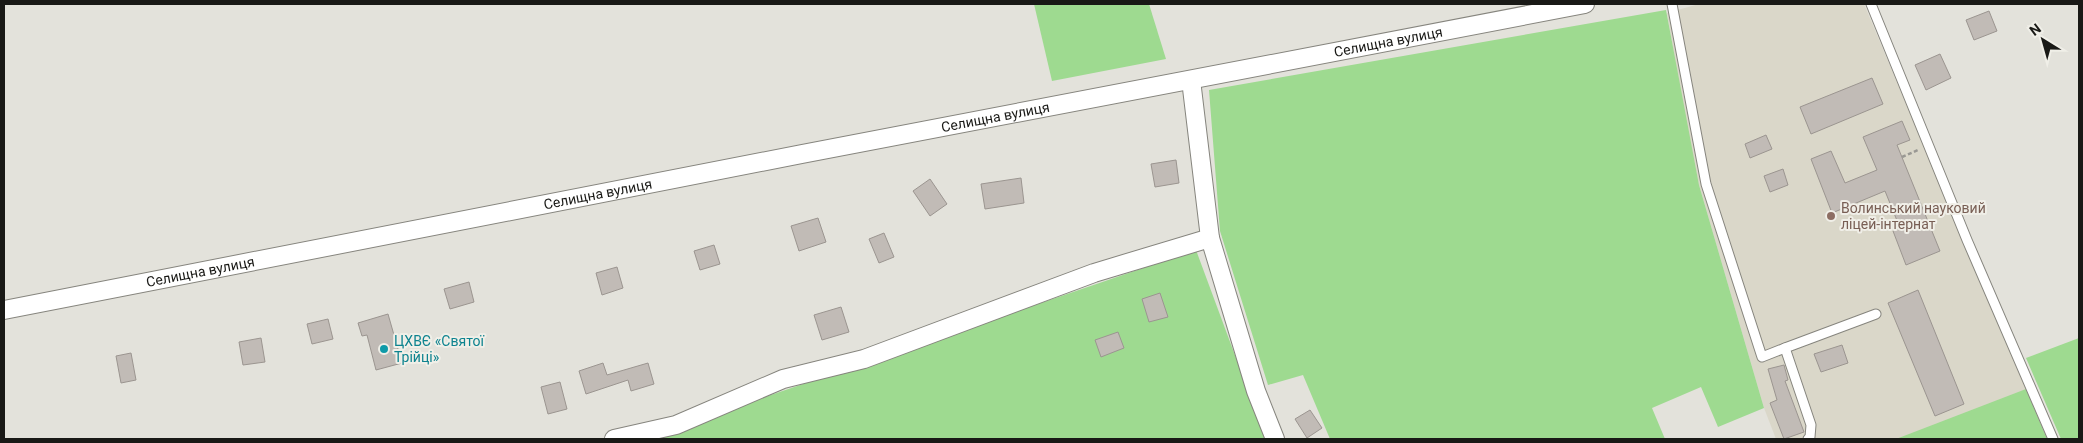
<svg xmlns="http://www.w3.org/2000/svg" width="2083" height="443" font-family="Roboto,sans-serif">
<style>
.built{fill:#dad7c9}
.green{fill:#9eda90}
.building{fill:#c1bbb6;stroke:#9b9590}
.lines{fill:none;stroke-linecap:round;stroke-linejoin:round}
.service-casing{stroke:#86857e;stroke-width:11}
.minor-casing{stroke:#86857e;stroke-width:20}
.path{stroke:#999893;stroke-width:2.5;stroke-dasharray:4 2.5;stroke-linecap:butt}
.service{stroke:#fff;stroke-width:9}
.minor{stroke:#fff;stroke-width:18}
.education-dot{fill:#8d6e63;stroke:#f0efe8;stroke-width:2}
.culture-dot{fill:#0f9aa8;stroke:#f0efe8;stroke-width:2}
.labels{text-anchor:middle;stroke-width:4;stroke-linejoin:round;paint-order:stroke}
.street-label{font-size:14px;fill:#191916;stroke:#f0efe8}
.education-label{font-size:14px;fill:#785e54;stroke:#f0efe8;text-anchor:start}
.culture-label{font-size:14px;fill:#0d838f;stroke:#f0efe8;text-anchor:start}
</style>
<rect width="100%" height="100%" fill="#e3e2db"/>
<path class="built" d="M1699 4H1864L2047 439H1776L1764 408 1699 185 1682 101 1667 13Z"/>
<g class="green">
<path d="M1034 4H1149L1166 59 1052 81Z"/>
<path d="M1666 10 1699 185 1764 408 1718 427 1701 387 1652 408 1665 439H1330L1303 375 1268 385 1220 231 1209 90Z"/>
<path d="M1196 250 1266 439H634L674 428Z"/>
<path d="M2079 338V439H2061L2026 358Z"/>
<path d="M2026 389 2047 439H1896Z"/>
</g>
<g class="building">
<path d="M1989 11 1997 31 1974 40 1966 20Z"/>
<path d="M1940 54 1951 78 1926 90 1915 65Z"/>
<path d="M1872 78 1883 104 1811 134 1800 107Z"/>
<path d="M1902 121 1910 140 1897 145 1940 251 1906 265 1893 231 1900 228 1885 191 1832 213 1811 159 1831 151 1845 183 1877 170 1863 137Z"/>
<path d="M1766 135 1772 149 1750 158 1745 144Z"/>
<path d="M1176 160 1179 183 1155 187 1151 164Z"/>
<path d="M1783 169 1788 185 1770 192 1764 176Z"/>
<path d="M1021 178 1024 203 985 209 981 184Z"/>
<path d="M930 179 947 204 930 216 913 191Z"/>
<path d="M818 218 826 242 799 251 791 226Z"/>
<path d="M884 233 894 257 879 263 869 239Z"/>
<path d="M714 245 720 264 700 270 694 251Z"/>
<path d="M617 267 623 288 602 295 596 273Z"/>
<path d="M469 282 474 302 450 309 444 289Z"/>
<path d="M1918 290 1964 404 1935 416 1888 303Z"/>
<path d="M1160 293 1168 317 1149 322 1142 299Z"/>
<path d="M841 307 849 332 822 340 814 315Z"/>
<path d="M388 314 402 363 376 370 367 335 362 336 358 323Z"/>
<path d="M328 319 333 339 312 344 307 324Z"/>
<path d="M1118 332 1124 348 1101 357 1095 340Z"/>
<path d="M261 338 265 362 243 365 239 342Z"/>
<path d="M1842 345 1848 363 1821 372 1814 354Z"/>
<path d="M131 353 136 380 121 383 116 356Z"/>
<path d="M603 363 607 375 648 363 654 384 631 391 628 380 586 394 579 371Z"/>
<path d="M1784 365 1788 380 1785 381 1804 432 1784 439 1770 403 1777 400 1768 369Z"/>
<path d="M560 382 567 409 548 414 541 387Z"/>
<path d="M1310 410 1322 428 1307 438 1295 419Z"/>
</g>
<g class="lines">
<g class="service-casing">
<g id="service">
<path d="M1672 4 1706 184 1762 357 1785 348"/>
<path d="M1871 4 1967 240 2053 439"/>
<path d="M1808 439 1810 437 1811 425 1785 348 1876 314"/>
</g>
</g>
<g class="minor-casing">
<g id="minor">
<path d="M1191 80 1210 238 1256 391 1275 439"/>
<path id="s1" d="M4 310 802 154 1585 4"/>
<path d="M614 439 676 425 783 379 864 359 1094 273 1210 238"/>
</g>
</g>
<path class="path" d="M1902 157 1918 150"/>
<use href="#service" class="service"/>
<use href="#minor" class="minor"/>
</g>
<circle class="education-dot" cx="1831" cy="216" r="5"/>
<circle class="culture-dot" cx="384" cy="349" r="5"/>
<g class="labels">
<g class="street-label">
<text dy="5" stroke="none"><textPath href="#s1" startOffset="1410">Селищна вулиця</textPath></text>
<text dy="5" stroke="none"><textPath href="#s1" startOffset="1010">Селищна вулиця</textPath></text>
<text dy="5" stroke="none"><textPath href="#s1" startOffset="605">Селищна вулиця</textPath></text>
<text dy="5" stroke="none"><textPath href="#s1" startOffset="200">Селищна вулиця</textPath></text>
</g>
<g class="education-label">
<text x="1841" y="213">Волинський науковий<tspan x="1841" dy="16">ліцей-інтернат</tspan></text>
</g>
<g class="culture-label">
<text x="394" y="346">ЦХВЄ «Святої<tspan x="394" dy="16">Трійці»</tspan></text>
</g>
</g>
<rect width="2083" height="443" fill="none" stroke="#191916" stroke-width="10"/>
<g transform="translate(2043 40) rotate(323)" stroke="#f0efe8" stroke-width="4" paint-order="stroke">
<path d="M0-4L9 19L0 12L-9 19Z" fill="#191916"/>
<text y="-8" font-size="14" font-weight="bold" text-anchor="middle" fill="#191916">N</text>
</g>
</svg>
